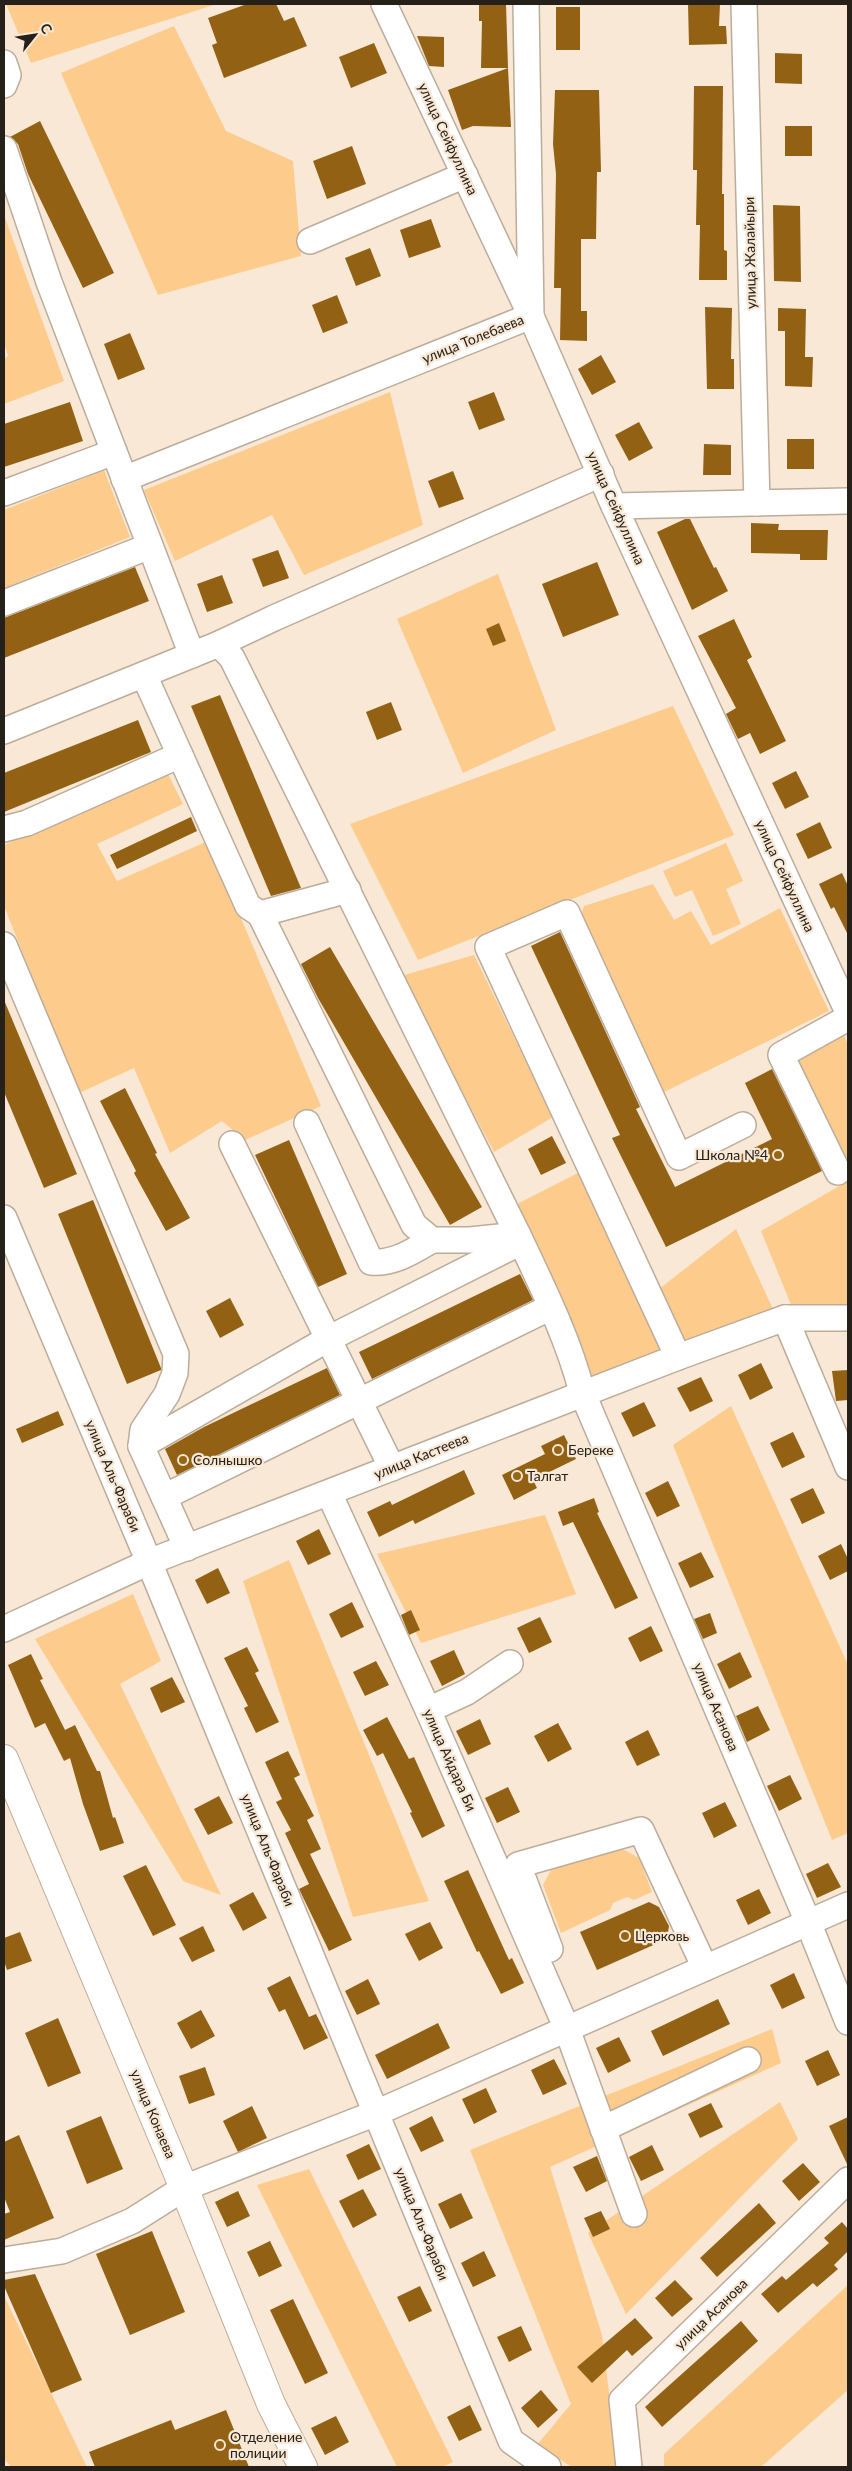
<svg xmlns="http://www.w3.org/2000/svg" width="852" height="2471" font-family="Lato,sans-serif">
<style>
.green{fill:#fdcb8c}
.building{fill:#926114}
.lines{fill:none;stroke-linecap:round;stroke-linejoin:round}
.minor-casing{stroke:#bcad9b;stroke-width:28}
.major-casing{stroke:#bcad9b;stroke-width:30}
.minor{stroke:#fff;stroke-width:25}
.major{stroke:#fff;stroke-width:28}
.poi-dot{fill:#966517;stroke:#f8e8d5;stroke-width:2}
.labels{text-anchor:middle;stroke-width:4.5;stroke-linejoin:round;paint-order:stroke}
.street-label{font-size:14px;fill:#252019;stroke:#f8e8d5}
.poi-label{font-size:14px;fill:#252019;stroke:#f8e8d5;text-anchor:start}
</style>
<rect width="100%" height="100%" fill="#f8e8d5"/>
<g class="green">
<path d="M6 4H217L31 63Z"/>
<path d="M174 26 226 131 293 161 301 256 158 295 61 73Z"/>
<path d="M4 215 64 381 4 404V359L8 356 4 343Z"/>
<path d="M390 392 423 525 304 575 272 515 175 561 144 490Z"/>
<path d="M104 470 130 537 4 588V510Z"/>
<path d="M498 574 556 730 463 773 397 619Z"/>
<path d="M673 706 734 835 418 960 350 824Z"/>
<path d="M166 770 183 804 97 844 117 881 208 841 321 1106 245 1140 222 1121 170 1153 134 1068 79 1093 4 906V845Z"/>
<path d="M726 843 743 881 726 889 741 924 713 936 692 890 675 897 663 871Z"/>
<path d="M653 884 674 920 691 911 711 945 780 908 829 1011 660 1094 579 922 584 906Z"/>
<path d="M474 955 553 1117 494 1152 401 976Z"/>
<path d="M843 1033 848 1045V1173L796 1062Z"/>
<path d="M580 1172 666 1349 587 1381 574 1327 511 1207Z"/>
<path d="M848 1181V1306L792 1307 761 1231Z"/>
<path d="M736 1229 773 1309 684 1346 659 1289Z"/>
<path d="M731 1406 848 1665V1833L832 1840 673 1445Z"/>
<path d="M545 1515 576 1594 421 1643 377 1554Z"/>
<path d="M289 1560 429 1901 353 1917 243 1581Z"/>
<path d="M133 1594 161 1661 120 1684 221 1895 183 1881 35 1639Z"/>
<path d="M621 1848 639 1858 652 1892 634 1900 627 1897 613 1903 610 1910 561 1933 543 1885 551 1870Z"/>
<path d="M772 2029 781 2063 550 2167 602 2335 618 2467H572L537 2445 571 2404 470 2150Z"/>
<path d="M780 2102 798 2139 626 2314 588 2233Z"/>
<path d="M309 2169 453 2462 442 2467H397L257 2185Z"/>
<path d="M848 2285V2390L761 2467H664V2454Z"/>
<path d="M4 2296 87 2467H11L4 2459Z"/>
</g>
<g class="building">
<path d="M247 4H276L284 21 294 17 307 46 224 78 212 45 217 43 208 18Z"/>
<path d="M479 4H506L508 68H481L482 21H479Z"/>
<path d="M688 4H720L719 26H726L727 44 689 45Z"/>
<rect x="556" y="7" width="24" height="43"/>
<path d="M417 36 444 37V67L429 66Z"/>
<path d="M374 43 387 73 351 88 339 57Z"/>
<path d="M775 53 802 54V84L775 83Z"/>
<path d="M508 68 511 127 473 126 462 130 448 90Z"/>
<path d="M694 86H723L722 194H724V250L727 251V280H699L700 225H696L697 170H693Z"/>
<path d="M555 90H599L601 172H597L596 239H581V311H587V341L560 340 561 288H554L556 174 553 144Z"/>
<path d="M40 121 114 273 83 288 28 174 18 144 10 137Z"/>
<rect x="785" y="126" width="27" height="30"/>
<path d="M352 146 366 184 327 199 313 161Z"/>
<path d="M773 205 800 206 801 282 774 281Z"/>
<path d="M431 219 441 247 409 258 400 230Z"/>
<path d="M370 248 381 276 356 286 345 258Z"/>
<path d="M337 295 348 323 323 333 312 305Z"/>
<path d="M705 307 732 308 731 359H734V389H707Z"/>
<path d="M778 308 806 309 805 357H813L812 387 785 386V331H778Z"/>
<path d="M130 333 145 369 118 380 104 344Z"/>
<path d="M601 355 616 382 592 395 578 369Z"/>
<path d="M494 392 505 420 479 430 468 402Z"/>
<path d="M70 402 83 441 4 467V424Z"/>
<path d="M639 422 653 448 629 461 615 435Z"/>
<rect x="787" y="439" width="27" height="30"/>
<path d="M704 444 731 445V475H703Z"/>
<path d="M453 471 464 499 439 508 428 481Z"/>
<path d="M685 519H690L714 568 716 567 728 591 692 610 657 532Z"/>
<path d="M751 523 779 524 778 530H828L827 560H800V554L751 553Z"/>
<path d="M278 550 289 578 263 587 252 559Z"/>
<path d="M597 562 619 615 563 637 542 584Z"/>
<path d="M135 567 149 601 4 658V618Z"/>
<path d="M222 575 233 603 207 612 197 584Z"/>
<path d="M734 619 752 657 747 660 786 741 760 754 750 733 738 739 726 714 736 708 698 636Z"/>
<path d="M499 623 506 641 493 646 486 629Z"/>
<path d="M220 695 301 888 271 896 191 706Z"/>
<path d="M391 702 402 730 377 740 366 712Z"/>
<path d="M138 720 151 752 4 812V773Z"/>
<path d="M796 771 809 797 785 809 772 783Z"/>
<path d="M191 817 197 831 117 869 110 855Z"/>
<path d="M820 822 832 848 808 859 796 834Z"/>
<path d="M842 873 848 886V935L834 907 831 909 819 884Z"/>
<path d="M560 932 640 1107 636 1109 675 1187 772 1139 745 1083 772 1069 822 1171 666 1247 612 1138 620 1135 531 946Z"/>
<path d="M330 947 482 1207 450 1225 318 998 301 964Z"/>
<path d="M4 1000 77 1174 44 1188 4 1092Z"/>
<path d="M125 1088 157 1153 155 1154 190 1218 166 1231 134 1173 136 1171 100 1101Z"/>
<path d="M552 1136 566 1163 541 1175 528 1149Z"/>
<path d="M289 1140 347 1274 318 1287 255 1155Z"/>
<path d="M93 1200 161 1368V1370L127 1384 58 1214Z"/>
<path d="M520 1274 533 1300 372 1379 359 1352Z"/>
<path d="M230 1298 244 1325 220 1338 206 1311Z"/>
<path d="M761 1363 773 1388 750 1400 738 1375Z"/>
<path d="M327 1368 340 1395 177 1475 165 1449 204 1427Z"/>
<path d="M848 1370V1400L836 1401 832 1371Z"/>
<path d="M701 1377 713 1401 690 1412 677 1388Z"/>
<path d="M644 1402 656 1426 633 1437 621 1413Z"/>
<path d="M58 1411 64 1425 22 1443 16 1429Z"/>
<path d="M793 1432 805 1457 782 1468 770 1443Z"/>
<path d="M564 1435 576 1459 533 1480 537 1488 514 1500 502 1475 545 1454 541 1446Z"/>
<path d="M464 1470 475 1494 415 1524 413 1520 379 1537 367 1512 390 1501 392 1505Z"/>
<path d="M668 1481 680 1506 657 1517 645 1493Z"/>
<path d="M813 1488 825 1513 802 1524 790 1499Z"/>
<path d="M594 1498 599 1512 597 1513 638 1598 615 1609 573 1522 563 1526 558 1512Z"/>
<path d="M319 1529 331 1554 308 1565 296 1541Z"/>
<path d="M841 1544 848 1559V1571L830 1580 818 1556Z"/>
<path d="M701 1552 714 1577 690 1588 678 1563Z"/>
<path d="M218 1568 230 1593 207 1604 195 1580Z"/>
<path d="M352 1602 364 1627 341 1638 329 1614Z"/>
<path d="M411 1610 420 1630 409 1635 401 1615Z"/>
<path d="M710 1613 717 1633 703 1639 694 1619Z"/>
<path d="M540 1617 552 1642 529 1653 517 1628Z"/>
<path d="M651 1626 663 1651 640 1662 628 1638Z"/>
<path d="M247 1647 259 1671 255 1673 279 1722 256 1733 244 1708 248 1706 224 1658Z"/>
<path d="M454 1650 465 1674 442 1686 430 1661Z"/>
<path d="M740 1652 752 1677 729 1689 717 1664Z"/>
<path d="M31 1654 43 1679 40 1680 65 1730 75 1725 97 1771H100L113 1818 115 1817 124 1843 100 1851 83 1804 70 1758 64 1761 45 1723 35 1728 8 1665Z"/>
<path d="M376 1661 389 1685 365 1696 353 1672Z"/>
<path d="M172 1677 185 1702 161 1713 150 1688Z"/>
<path d="M758 1706 770 1730 747 1742 736 1716Z"/>
<path d="M387 1717 409 1759 414 1757 445 1826 422 1838 410 1813 412 1812 383 1753 377 1756 363 1730Z"/>
<path d="M480 1719 491 1744 468 1755 456 1731Z"/>
<path d="M558 1723 572 1749 548 1762 534 1736Z"/>
<path d="M648 1730 660 1755 637 1766 625 1742Z"/>
<path d="M288 1751 300 1775 294 1778 314 1816 307 1820 321 1849 310 1854 352 1940 329 1951 299 1889 309 1884 285 1833 291 1830 276 1802 282 1799 265 1762Z"/>
<path d="M790 1775 802 1799 779 1811 767 1786Z"/>
<path d="M508 1787 520 1812 497 1823 485 1798Z"/>
<path d="M219 1796 233 1823 208 1835 194 1809Z"/>
<path d="M725 1802 737 1826 714 1838 702 1813Z"/>
<path d="M828 1863 841 1887 817 1898 806 1874Z"/>
<path d="M146 1865 176 1925 153 1936 123 1876Z"/>
<path d="M468 1870 509 1960 512 1958 524 1983 501 1994 479 1951 477 1952 444 1881Z"/>
<path d="M759 1889 771 1913 748 1925 736 1900Z"/>
<path d="M253 1892 267 1918 243 1931 229 1905Z"/>
<path d="M649 1902 659 1907 669 1926 667 1939 597 1970 580 1932Z"/>
<path d="M430 1922 443 1948 419 1961 405 1934Z"/>
<path d="M203 1926 215 1951 192 1962 179 1938Z"/>
<path d="M20 1932 32 1961 7 1970 4 1961V1938Z"/>
<path d="M794 1973 805 1998 782 2009 770 1985Z"/>
<path d="M290 1976 309 2017 316 2014 328 2038 304 2050 285 2009 279 2012 267 1988Z"/>
<path d="M368 1979 380 2004 357 2015 345 1991Z"/>
<path d="M718 1999 730 2024 663 2056 651 2031Z"/>
<path d="M201 2010 215 2036 191 2049 177 2023Z"/>
<path d="M58 2018 81 2073 48 2087 25 2033Z"/>
<path d="M438 2023 450 2048 387 2079 375 2055Z"/>
<path d="M619 2037 631 2061 608 2073 596 2048Z"/>
<path d="M828 2050 840 2075 817 2086 805 2061Z"/>
<path d="M554 2059 567 2084 543 2095 531 2070Z"/>
<path d="M205 2067 215 2095 189 2104 179 2076Z"/>
<path d="M486 2088 497 2112 474 2124 462 2099Z"/>
<path d="M711 2103 723 2127 700 2138 688 2114Z"/>
<path d="M252 2106 267 2138 238 2152 223 2121Z"/>
<path d="M101 2116 123 2169 87 2184 66 2131Z"/>
<path d="M432 2116 444 2141 421 2152 409 2128Z"/>
<path d="M848 2117V2166L829 2126Z"/>
<path d="M19 2135 54 2218 4 2240V2214L10 2212 4 2197V2142Z"/>
<path d="M369 2144 381 2169 358 2180 346 2155Z"/>
<path d="M652 2145 664 2170 641 2181 629 2157Z"/>
<path d="M597 2156 607 2181 586 2192 573 2167Z"/>
<path d="M803 2163 820 2182 799 2201 782 2181Z"/>
<path d="M363 2189 377 2215 353 2228 339 2201Z"/>
<path d="M238 2191 250 2216 227 2227 215 2202Z"/>
<path d="M461 2193 473 2218 450 2229 438 2204Z"/>
<path d="M759 2203 776 2223 717 2277 700 2258Z"/>
<path d="M601 2211 610 2229 593 2237 584 2218Z"/>
<path d="M842 2222 848 2229V2251L834 2265 838 2269 817 2287 813 2283 778 2313 761 2294 782 2276 786 2280 829 2243 824 2238Z"/>
<path d="M152 2231 185 2312 130 2335 96 2254Z"/>
<path d="M270 2241 282 2266 259 2277 247 2252Z"/>
<path d="M484 2251 496 2276 473 2287 461 2263Z"/>
<path d="M35 2274 82 2380 51 2393 4 2286V2280Z"/>
<path d="M675 2280 693 2299 672 2317 655 2298Z"/>
<path d="M420 2286 432 2311 409 2322 397 2297Z"/>
<path d="M293 2299 328 2373 305 2384 270 2310Z"/>
<path d="M635 2318 653 2338 632 2356 627 2350 592 2383 577 2367Z"/>
<path d="M741 2321 758 2341 662 2427 645 2407Z"/>
<path d="M521 2326 532 2350 509 2362 497 2337Z"/>
<path d="M541 2390 558 2410 538 2428 521 2408Z"/>
<path d="M470 2405 482 2430 459 2441 447 2417Z"/>
<path d="M226 2410 249 2467H95L89 2452 171 2420 175 2430Z"/>
<path d="M336 2416 349 2442 325 2455 311 2428Z"/>
</g>
<g class="lines">
<g class="minor-casing">
<g id="minor">
<path d="M384 4 531 316 614 506 848 1012"/>
<path d="M744 4 757 503"/>
<path d="M4 63 8 75 4 85"/>
<path d="M4 149 49 282 192 655"/>
<path d="M310 241 465 175"/>
<path d="M124 479 531 316 526 4"/>
<path d="M4 493 114 452"/>
<path d="M614 506 848 501"/>
<path d="M4 603 150 546"/>
<path d="M219 644 274 618 601 474"/>
<path d="M144 675 248 906 260 914 348 890"/>
<path d="M4 731 219 644 232 658 518 1235C542 1286 568 1338 582 1392L808 1922 848 2022"/>
<path d="M4 829 27 823 180 755"/>
<path d="M260 914 414 1225 432 1240H470L518 1235"/>
<path d="M4 945 176 1354 175 1373 167 1394 143 1430 141 1446 187 1548"/>
<path d="M307 1123 371 1262C394 1264 413 1251 432 1240"/>
<path d="M232 1144 392 1468"/>
<path d="M838 1172 781 1055 848 1018"/>
<path d="M4 1218 149 1562 511 2441 548 2467"/>
<path d="M785 1318 848 1467"/>
<path d="M678 1357 488 947 567 913 679 1157 743 1125"/>
<path d="M141 1446 328 1339 521 1242"/>
<path d="M329 1493 428 1710 567 2029 634 2214"/>
<path d="M164 1497 551 1307"/>
<path d="M4 1629 149 1562 678 1357 785 1318H848"/>
<path d="M428 1710 467 1692 510 1663"/>
<path d="M550 1949 518 1865 641 1830 705 1968"/>
<path d="M603 2129 748 2060"/>
<path d="M4 2260 62 2251 132 2221 184 2188 376 2113 848 1905"/>
<path d="M629 2467 622 2400 848 2180"/>
</g>
</g>
<g class="major-casing">
<path id="major" d="M4 1759 184 2188 271 2404 303 2467"/>
</g>
<use href="#minor" class="minor"/>
<use href="#major" class="major"/>
</g>
<g class="poi-dot">
<circle cx="778" cy="1155" r="5"/>
<circle cx="558" cy="1450" r="5"/>
<circle cx="183" cy="1460" r="5"/>
<circle cx="517" cy="1476" r="5"/>
<circle cx="625" cy="1936" r="5"/>
<circle cx="220" cy="2445" r="5"/>
</g>
<g class="labels">
<g class="street-label">
<text transform="translate(448 139) rotate(65)" y="5">улица Сейфуллина</text>
<text transform="translate(750 253) rotate(-91)" y="5">улица Жалайыри</text>
<text transform="translate(473 339) rotate(-22)" y="5">улица Толебаева</text>
<text transform="translate(616 508) rotate(66)" y="5">улица Сейфуллина</text>
<text transform="translate(785 876) rotate(65)" y="5">улица Сейфуллина</text>
<text transform="translate(421 1456) rotate(-22)" y="5">улица Кастеева</text>
<text transform="translate(113 1476) rotate(67)" y="5">улица Аль-Фараби</text>
<text transform="translate(716 1707) rotate(67)" y="5">улица Асанова</text>
<text transform="translate(450 1760) rotate(66)" y="5">улица Айдара Би</text>
<text transform="translate(268 1850) rotate(68)" y="5">улица Аль-Фараби</text>
<text transform="translate(153 2114) rotate(67)" y="5">улица Конаева</text>
<text transform="translate(422 2224) rotate(68)" y="5">улица Аль-Фараби</text>
<text transform="translate(711 2314) rotate(-44)" y="5">улица Асанова</text>
</g>
<g class="poi-label">
<text x="768" y="1160" text-anchor="end">Школа №4</text>
<text x="568" y="1455">Береке</text>
<text x="193" y="1465">Солнышко</text>
<text x="527" y="1481">Талгат</text>
<text x="635" y="1941">Церковь</text>
<text x="230" y="2442">Отделение<tspan x="230" dy="16">полиции</tspan></text>
</g>
</g>
<rect width="852" height="2471" fill="none" stroke="#252019" stroke-width="10"/>
<g transform="translate(35 35) rotate(60)" stroke="#f8e8d5" stroke-width="4" paint-order="stroke">
<path d="M0-4L9 19L0 12L-9 19Z" fill="#252019"/>
<text y="-8" font-size="14" font-weight="bold" text-anchor="middle" fill="#252019">С</text>
</g>
</svg>
